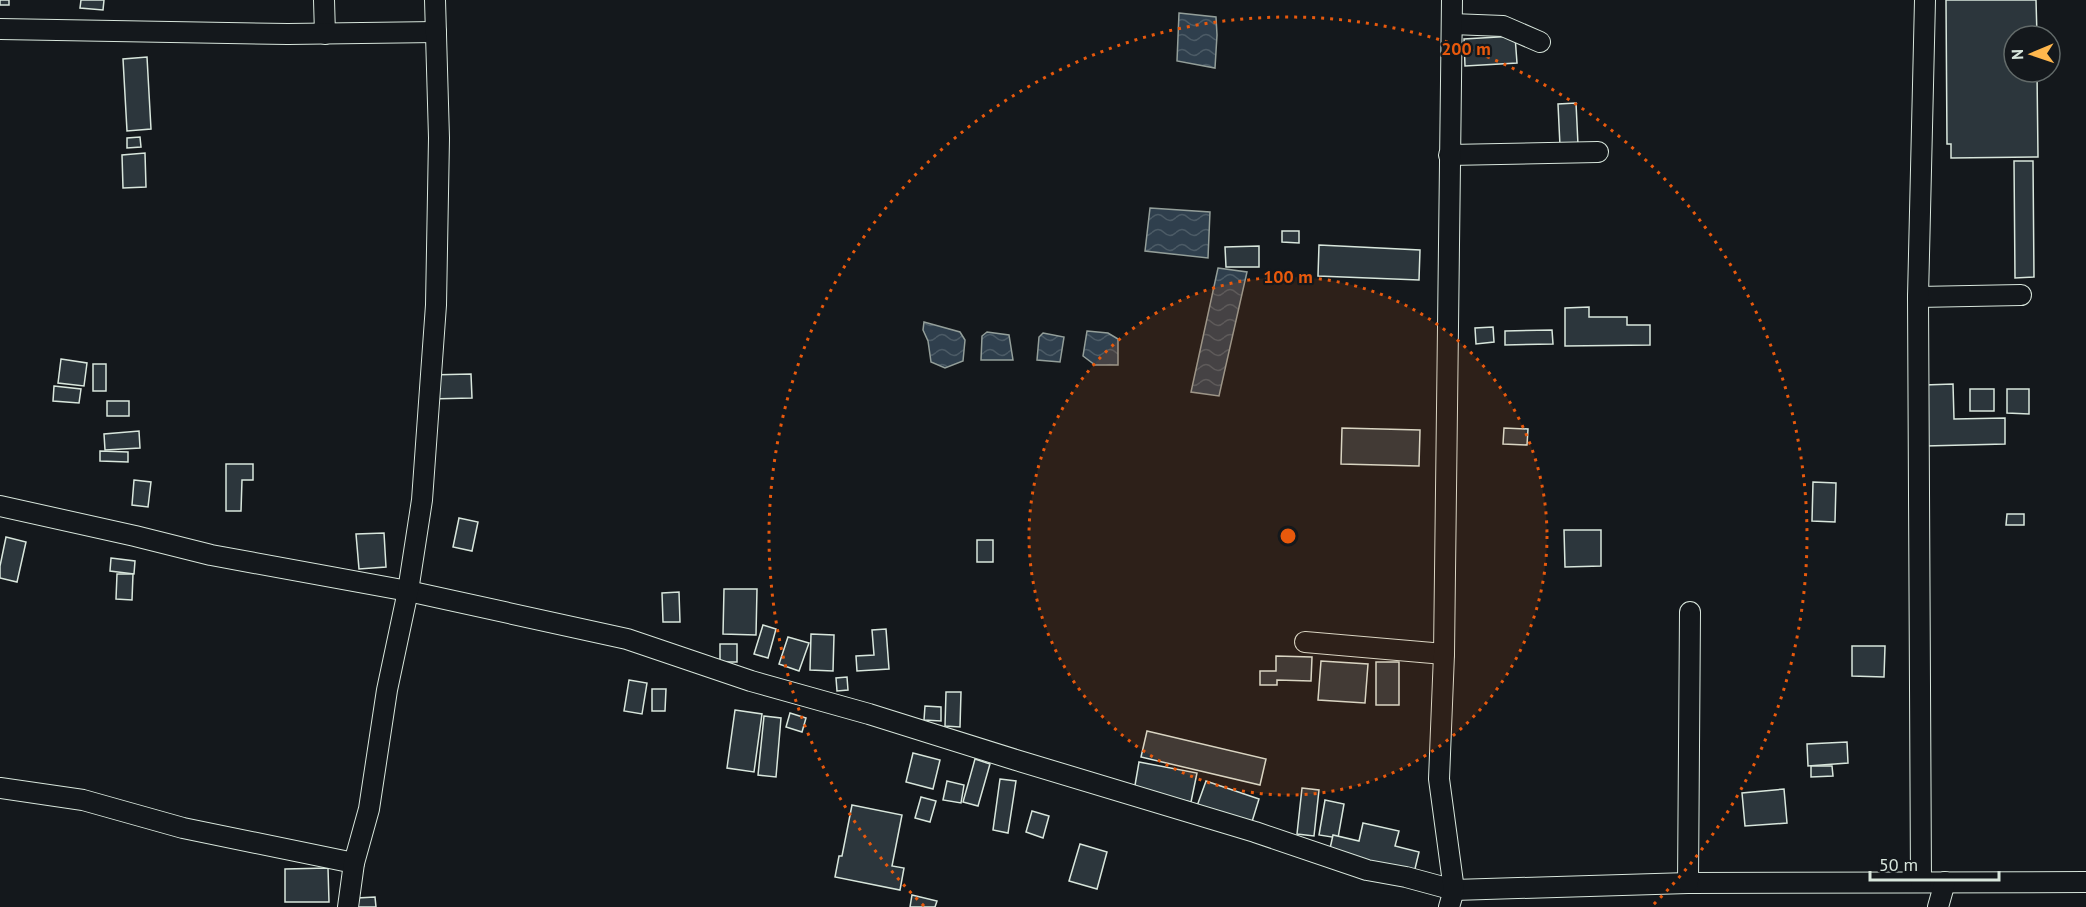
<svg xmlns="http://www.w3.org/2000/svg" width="2086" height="907" font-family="'PT Sans',sans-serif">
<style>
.water{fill:url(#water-waves);stroke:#939e99;stroke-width:1.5}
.building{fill:#2c363c;stroke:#d8e6dc;stroke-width:1.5}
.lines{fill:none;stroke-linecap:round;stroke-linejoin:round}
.minor-casing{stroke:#d8e6dc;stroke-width:22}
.minor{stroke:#14181c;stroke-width:20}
.ring{fill:none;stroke:#e8590c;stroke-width:3;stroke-dasharray:3 6}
.centre{fill:#e8590c;stroke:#14181c;stroke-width:3}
.ring-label{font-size:18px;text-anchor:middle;font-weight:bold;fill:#e8590c;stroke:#14181c;stroke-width:4.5;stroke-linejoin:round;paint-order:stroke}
</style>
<defs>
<pattern id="water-waves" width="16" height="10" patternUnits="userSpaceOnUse" patternTransform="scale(1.5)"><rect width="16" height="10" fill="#2f3f4d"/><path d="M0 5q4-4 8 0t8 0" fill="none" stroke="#4c5b66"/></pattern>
</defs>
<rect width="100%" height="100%" fill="#14181c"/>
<g class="water">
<path d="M1179 13 1216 17 1217 35 1215 68 1177 61Z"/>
<path d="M1150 208 1210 212 1208 258 1145 251Z"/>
<path d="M1218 268 1247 272 1219 396 1191 392Z"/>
<path d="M924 322 960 332 965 340 963 361 945 368 931 362 928 341 923 330Z"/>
<path d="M1087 331 1108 333 1118 339V365H1095L1083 356Z"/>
<path d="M987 332 1009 335 1013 360H981L982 336Z"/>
<path d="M1043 333 1064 337 1060 362 1037 360 1039 337Z"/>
</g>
<g class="building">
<rect x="0" y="0" width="9" height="5"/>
<path d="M81 0H104L103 10 80 8Z"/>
<path d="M1946 0H2036L2037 36H2014V72H2037L2038 157 1951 158V144H1947Z"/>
<path d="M1515 36 1517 63 1465 66 1464 39Z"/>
<path d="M147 57 151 129 127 131 123 59Z"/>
<path d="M1576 103 1578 145 1560 146 1558 104Z"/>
<path d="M140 137 141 147 127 148V138Z"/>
<path d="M145 153 146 187 123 188 122 155Z"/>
<path d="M2014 161H2033L2034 277 2015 278Z"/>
<path d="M1282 231H1299V243L1282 242Z"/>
<path d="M1319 245 1420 250 1419 280 1318 276Z"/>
<path d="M1259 246V267H1226L1225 247Z"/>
<path d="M1589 307V317H1627V325H1650V345L1565 346V308Z"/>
<path d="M1493 327 1494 342 1476 344 1475 328Z"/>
<path d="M1552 330 1553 344 1505 345V331Z"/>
<path d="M61 359 87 363 84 386 58 383Z"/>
<rect x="93" y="364" width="13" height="27"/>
<path d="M471 374 472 398 429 399 428 375Z"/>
<path d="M1953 384 1954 419 2005 418V444L1925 446 1924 385Z"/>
<path d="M54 386 81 389 79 403 53 401Z"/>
<rect x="1970" y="389" width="24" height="22"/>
<path d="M2007 389H2029V414L2007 413Z"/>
<rect x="107" y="401" width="22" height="15"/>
<path d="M1342 428 1420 430 1419 466 1341 464Z"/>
<path d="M1504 428 1528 429 1527 445 1503 444Z"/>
<path d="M139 431 140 448 105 450 104 434Z"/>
<path d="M100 451 128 452V462L100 461Z"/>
<path d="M226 464H253V480H242L241 511H226Z"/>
<path d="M134 480 151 482 148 507 132 505Z"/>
<path d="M1813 482 1836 483 1835 522 1812 521Z"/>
<path d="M2007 514H2024V525H2006Z"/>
<path d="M459 518 478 522 472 551 453 547Z"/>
<path d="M1564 530H1601V566L1565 567Z"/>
<path d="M384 533 386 567 359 569 356 534Z"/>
<path d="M6 537 26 542 17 582 0 578V566Z"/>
<rect x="977" y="540" width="16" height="22"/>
<path d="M111 558 135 561 134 574 110 571Z"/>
<path d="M117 574H133L132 600 116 599Z"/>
<path d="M724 589H757L756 635 723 634Z"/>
<path d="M679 592 680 622H663L662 593Z"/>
<path d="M763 625 776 629 768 658 754 654Z"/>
<path d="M886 629 889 669 857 671 856 656 874 655 872 630Z"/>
<path d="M811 634 834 635 833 671 810 670Z"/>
<path d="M788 637 809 643 799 671 779 664Z"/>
<rect x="720" y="644" width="17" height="18"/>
<path d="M1852 646H1885L1884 677 1852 676Z"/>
<path d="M1276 656 1312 657 1311 681 1277 680V685H1260V671H1276Z"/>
<path d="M1321 661 1368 664 1365 703 1318 700Z"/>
<rect x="1376" y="662" width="23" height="43"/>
<path d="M847 677 848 690 837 691 836 678Z"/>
<path d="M629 680 647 683 642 714 624 711Z"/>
<path d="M652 689H666L665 711H652Z"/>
<path d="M946 692H961L960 727 945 726Z"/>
<path d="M925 706 941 707V721L924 720Z"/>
<path d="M735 710 762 714 754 772 727 768Z"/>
<path d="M790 713 806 718 802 732 786 727Z"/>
<path d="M764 716 781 718 776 777 758 775Z"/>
<path d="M1147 731 1266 759 1260 785 1141 757Z"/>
<path d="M1847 742 1848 763 1808 766 1807 744Z"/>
<path d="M913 753 940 760 933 789 906 782Z"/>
<path d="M975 759 990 764 978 806 963 802Z"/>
<path d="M1139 762 1197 773 1191 802 1134 791Z"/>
<path d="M1811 766H1832L1833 776 1811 777Z"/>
<path d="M1000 779 1016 781 1008 833 993 830Z"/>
<path d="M947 781 964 785 961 803 943 800Z"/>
<path d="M1206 781 1259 799 1251 825 1197 806Z"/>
<path d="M1302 788 1319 790 1314 836 1297 834Z"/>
<path d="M1784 789 1787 823 1745 826 1742 793Z"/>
<path d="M921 797 936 801 930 822 915 818Z"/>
<path d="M1325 800 1344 804 1338 838 1319 835Z"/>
<path d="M852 805 902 815 892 866 904 868 900 890 835 877 839 856H842Z"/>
<path d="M1032 811 1049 816 1043 838 1026 832Z"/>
<path d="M1363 823 1399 831 1395 846 1419 852 1414 873 1329 853 1333 835 1359 841Z"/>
<path d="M1080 844 1107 852 1097 889 1069 881Z"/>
<path d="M328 868 329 902H285V869Z"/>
<path d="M912 895 937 901 935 907H910Z"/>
<path d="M375 897 376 907H358L357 898Z"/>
</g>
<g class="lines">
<g class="minor-casing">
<g id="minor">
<path d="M324 0 325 34"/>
<path d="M1452 24 1503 26 1540 42"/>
<path d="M0 29 288 34 436 32"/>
<path d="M1449 155 1598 152"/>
<path d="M1918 297 2021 295"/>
<path d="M0 506 135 536 211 555 408 591 627 639 751 681 869 714 1016 760 1255 832 1367 870 1406 877 1454 890 1688 883 2086 882"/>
<path d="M1305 642 1444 654"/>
<path d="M0 788 83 800 183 828 354 863"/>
<path d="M1921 882 1918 297 1925 0"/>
<path d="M1688 883 1690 612"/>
<path d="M348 907 354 863 369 809 387 690 408 591 422 500 436 305 439 138 435 0"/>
<path d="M1449 907 1454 890 1439 779 1444 654 1452 0"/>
<path d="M1938 907 1945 882"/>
</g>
</g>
<use href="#minor" class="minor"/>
</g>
<circle cx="1288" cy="536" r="259" fill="#e8590c" fill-opacity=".12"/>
<g class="ring">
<circle cx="1288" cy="536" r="259"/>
<path d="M924 906A519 519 0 1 1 1652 906"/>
</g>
<circle cx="1288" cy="536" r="9" class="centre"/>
<g class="ring-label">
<text x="1466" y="55">200 m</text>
<text x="1288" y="283">100 m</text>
</g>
<g transform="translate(2032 54) rotate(268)"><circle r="28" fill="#14181c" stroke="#626a69" stroke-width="1.5"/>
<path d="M0-4.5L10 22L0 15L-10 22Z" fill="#ffb74d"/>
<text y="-9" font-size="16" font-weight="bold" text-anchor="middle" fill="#d8e6dc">N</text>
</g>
<path d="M1870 871v9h129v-9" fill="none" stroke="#d8e6dc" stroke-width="3"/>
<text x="1879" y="871" font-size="18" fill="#d8e6dc" stroke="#14181c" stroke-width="4.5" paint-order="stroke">50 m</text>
</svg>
